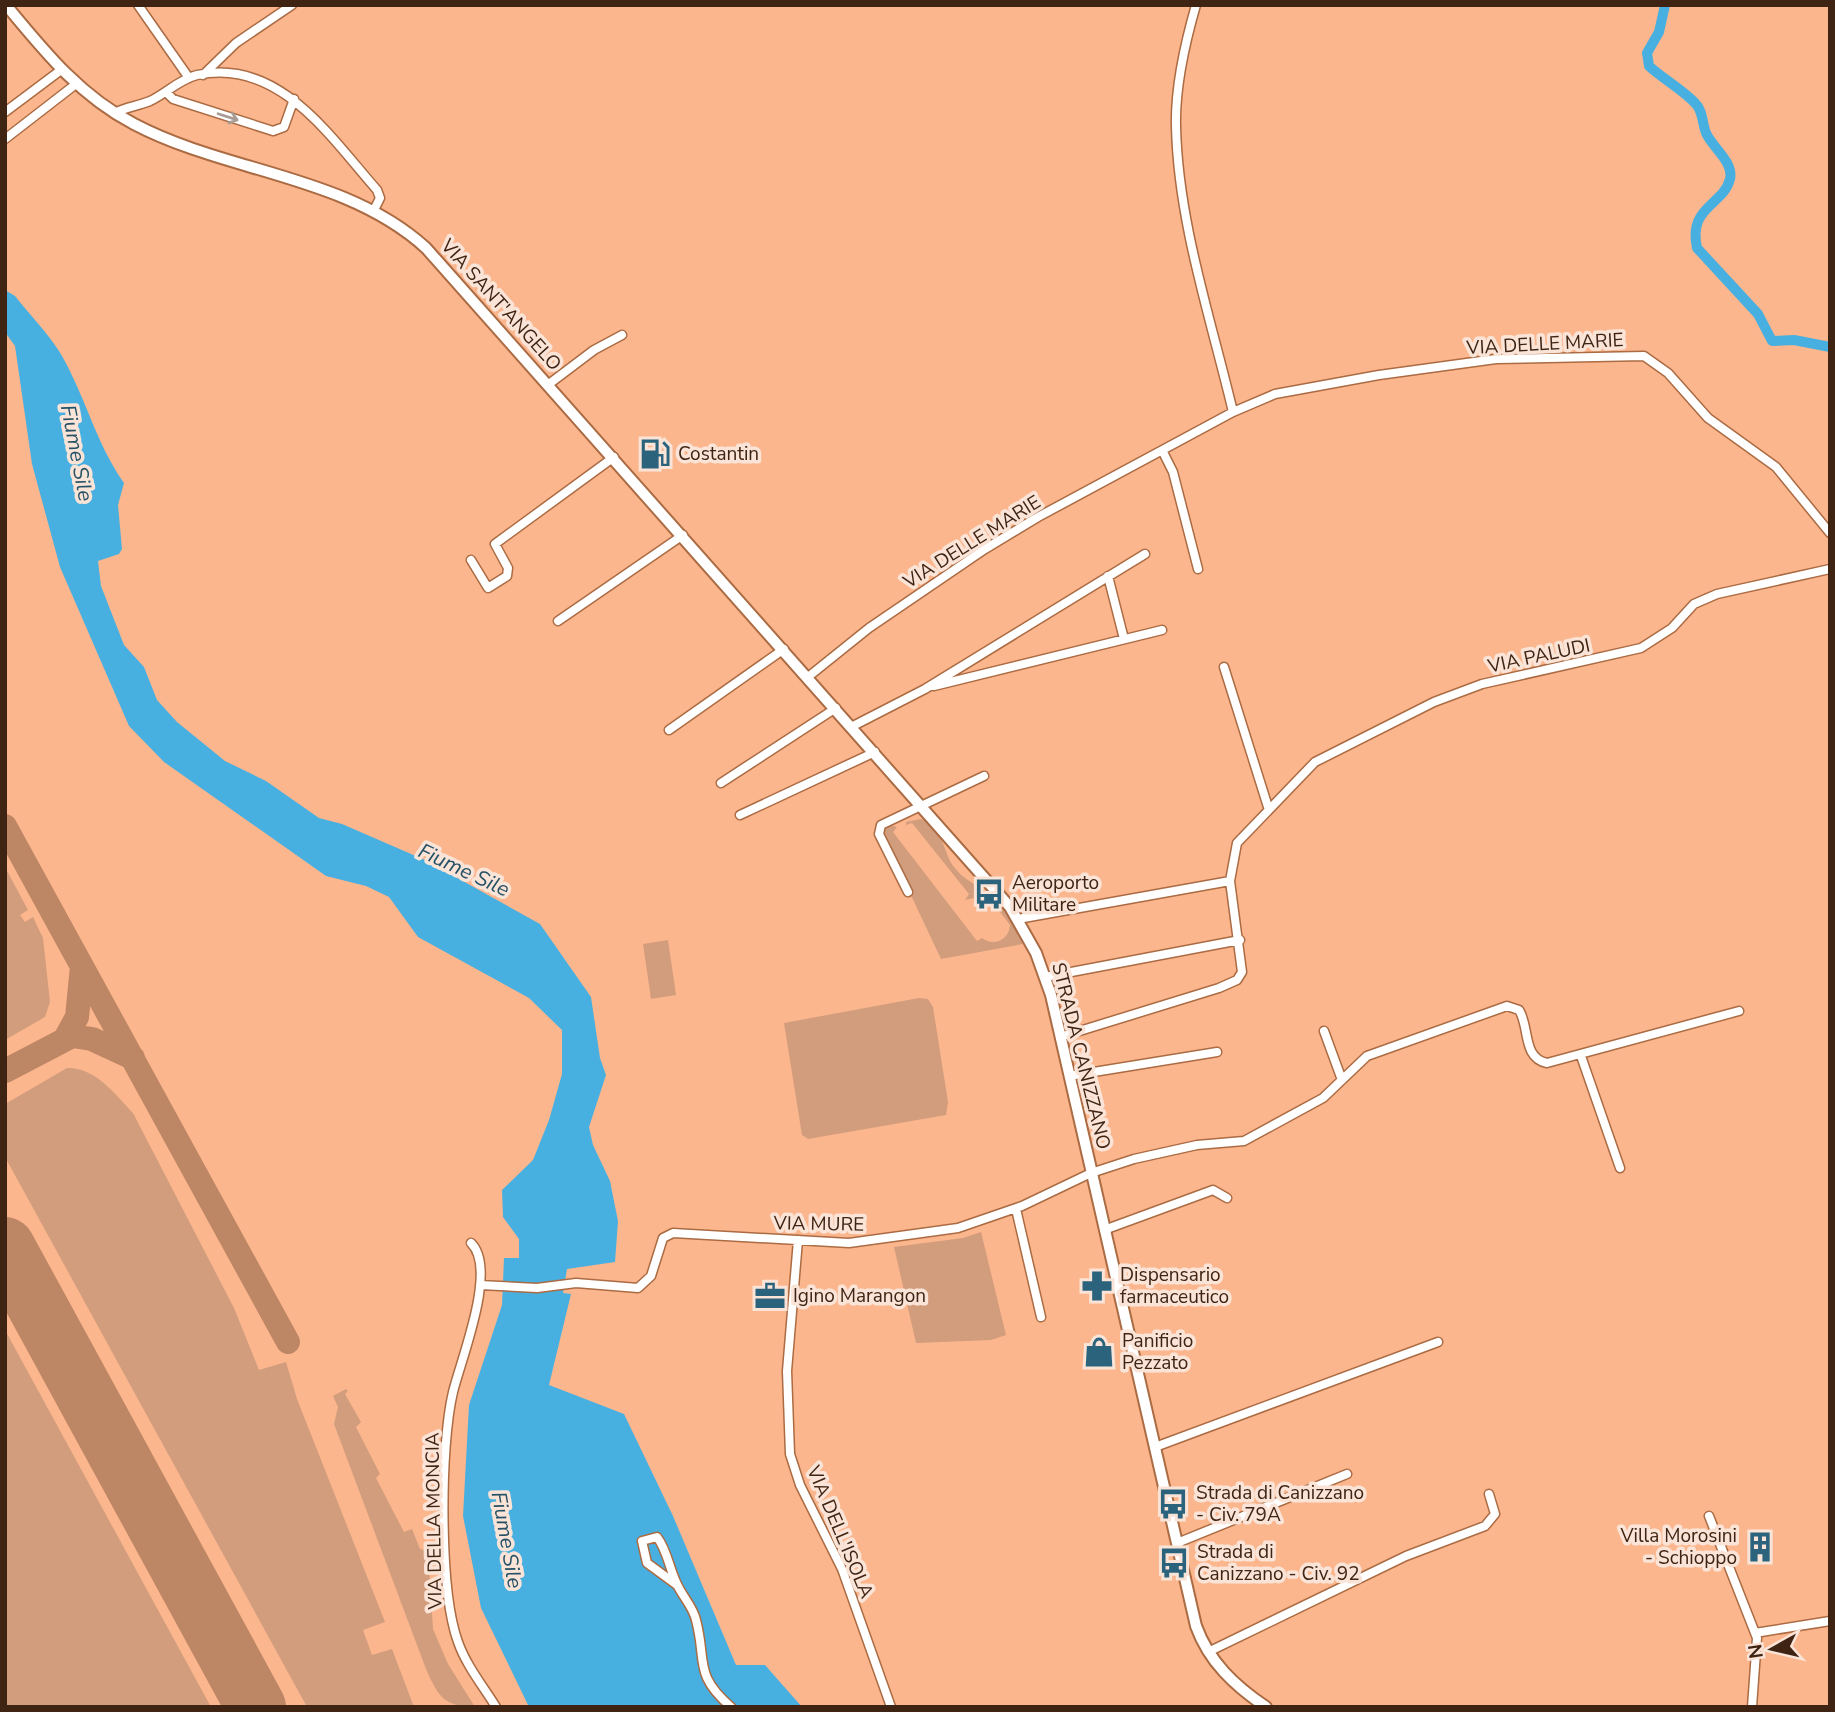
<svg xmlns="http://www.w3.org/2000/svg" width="1835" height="1712" viewBox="0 0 1835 1712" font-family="'Nunito Sans',sans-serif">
<rect width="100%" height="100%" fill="#fcb68d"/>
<!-- green -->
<path fill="#d29d7d" d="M921,819C943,825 943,853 954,867C966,883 984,887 997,901C1008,913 1017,929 1023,944L941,959L883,836L884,829L890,825L897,827L893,832L977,941L982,938C994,947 1009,940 1010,925L987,895L965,900L969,894L912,823L906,825V822Z
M5,867L28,910L20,915L25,922L33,917L43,938L50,1002L45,1017L5,1040Z
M668,940L676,995L651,999L643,944Z
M919,998L928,999L933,1007L948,1102L946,1115L808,1139L802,1135L784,1023Z
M67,1068C95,1067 115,1094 133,1113L234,1308L259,1370L286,1362L297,1399L385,1622L363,1630L372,1655L392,1649L414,1707H307L5,1157V1104Z
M981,1232L1006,1335L991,1340L916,1343L894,1247L963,1238Z
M5,1330L211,1707H5Z
M346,1389L348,1391L345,1394L361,1422L356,1427L380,1474L376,1478L404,1532L412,1529L420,1549L428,1551L433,1629L448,1664L475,1707C444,1707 438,1696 426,1669L334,1424L338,1407L333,1396Z"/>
<!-- water -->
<path fill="#48b0e1" d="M5,290L15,296C29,314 47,332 59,351C85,394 95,442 124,483L118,505L122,549L119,554L98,561L101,586L124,645L144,667L157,700L177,722L225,761L266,781L319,818L342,824L425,860L540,924L591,997L600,1058L606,1075L589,1127L593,1145L610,1181L618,1221L615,1262L567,1269L563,1293L571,1294L549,1385L624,1414L673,1516L736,1665H765L802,1707H529L481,1608L463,1516L469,1405L502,1305L504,1258H519V1239L503,1217L502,1190L533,1160L549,1120L562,1074V1030L529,998L418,937L389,897L366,886L326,876L164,762L129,726L60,567L32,464L15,346L5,332Z"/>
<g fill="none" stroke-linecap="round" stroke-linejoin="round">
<!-- canal -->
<path stroke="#48b0e1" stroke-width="10" d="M1665,5L1659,32L1647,53L1649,66C1663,79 1682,89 1695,103C1703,110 1702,123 1706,133C1712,147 1734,162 1730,179C1723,206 1688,206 1697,248L1758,314L1772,341L1794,340L1830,347"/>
<!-- taxiway -->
<path stroke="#bd8664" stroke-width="24" d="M5,826L288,1342
M66,1037L77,1017L82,967
M5,1071L72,1036L92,1039L133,1058"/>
<!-- runway -->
<path stroke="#bd8664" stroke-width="60" d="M5,1247L256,1707"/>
<!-- street casing -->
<g stroke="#ab6b43" stroke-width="11">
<path id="street" d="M138,5L189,78
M1196,5C1185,43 1175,86 1176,126C1178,222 1211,319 1233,412
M203,75L236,43L292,5
M166,92L173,99L273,131L284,127L294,99
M5,112L61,70
M114,113C126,107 138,106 150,101C165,94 180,79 197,75C279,57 331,138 377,190L380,198L374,210
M5,139L76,84
M549,384L594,350L622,335
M1163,452L1173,472L1198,569
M471,560L488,588L507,576L508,568L495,544L614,457
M1108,576L1124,639
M558,621L683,535
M1224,667L1268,807
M808,677L869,628L985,549L1038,517L1233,412L1275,394L1379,375L1496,359L1644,356L1668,373L1708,418L1776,467L1830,533
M934,686L1162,630
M853,726L925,689L1145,554
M669,730L784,649
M721,783L836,708
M740,815L875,752
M908,892L879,834L881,825L984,776
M1018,919L1230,881
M1045,977L1240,940
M1324,1031L1342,1080
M1060,1037L1219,988L1237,980L1242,972L1230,881L1237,843L1315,762L1434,702L1482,684L1641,648L1672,628L1694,604L1717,594L1830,569
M1581,1056L1620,1168
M1069,1076L1217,1052
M1016,1209L1041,1317
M1104,1230L1213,1190L1227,1198
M798,1240L787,1371L790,1454L800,1485L842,1569L891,1707
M471,1243C498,1269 461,1359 453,1392C440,1446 439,1590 458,1642C466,1665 483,1686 496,1707
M480,1285L537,1288L576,1283L638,1288L651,1276L663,1238L673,1233L849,1243L958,1228L1022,1206L1091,1173L1134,1159L1197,1145L1244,1141L1323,1098L1367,1056L1507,1006L1519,1010C1530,1027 1522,1058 1547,1063L1739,1011
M1155,1447L1438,1342
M1709,1516L1757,1638L1752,1707
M1177,1543L1347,1474
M677,1585L647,1563L642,1541L657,1537C667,1550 669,1567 676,1582C681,1595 693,1606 696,1620C707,1661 693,1674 731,1707
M1755,1633L1830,1621
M1208,1652L1406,1556L1485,1526L1495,1514L1489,1494"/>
</g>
<!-- secondary casing -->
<g stroke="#ab6b43" stroke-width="14">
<path id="secondary" d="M6,5C44,51 80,96 134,124C227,173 346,175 426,248L1010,907L1036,953L1051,995L1196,1626C1209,1662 1235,1686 1266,1707"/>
</g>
<!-- street -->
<use href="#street" stroke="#fff" stroke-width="8"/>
<!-- secondary -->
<use href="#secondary" stroke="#fff" stroke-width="10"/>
</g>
<!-- one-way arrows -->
<defs><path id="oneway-shaft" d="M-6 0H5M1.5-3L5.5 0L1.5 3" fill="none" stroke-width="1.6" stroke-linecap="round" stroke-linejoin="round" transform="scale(1.75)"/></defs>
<use stroke="#a99c95" href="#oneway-shaft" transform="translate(228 117) rotate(18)"/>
<!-- icons -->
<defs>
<g id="fuel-bare" transform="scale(2.415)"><path d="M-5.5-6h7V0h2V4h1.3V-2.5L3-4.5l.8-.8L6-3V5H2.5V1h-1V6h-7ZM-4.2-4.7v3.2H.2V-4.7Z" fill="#2b637d" stroke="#fae4d7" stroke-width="2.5" paint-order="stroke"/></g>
<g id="bus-bare" transform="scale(2.415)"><path d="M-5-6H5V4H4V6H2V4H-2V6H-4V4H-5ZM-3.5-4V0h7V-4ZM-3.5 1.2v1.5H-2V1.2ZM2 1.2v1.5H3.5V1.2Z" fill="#2b637d" stroke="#fae4d7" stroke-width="2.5" paint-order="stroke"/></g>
<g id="pharmacy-bare" transform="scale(2.415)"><path d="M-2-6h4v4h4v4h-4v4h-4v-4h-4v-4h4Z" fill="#2b637d" stroke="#fae4d7" stroke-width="2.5" paint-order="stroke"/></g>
<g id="office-bare" transform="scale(2.415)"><path d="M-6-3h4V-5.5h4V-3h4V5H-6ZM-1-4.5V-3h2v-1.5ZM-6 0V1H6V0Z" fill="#2b637d" stroke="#fae4d7" stroke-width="2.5" paint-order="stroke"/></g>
<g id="shop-bare" transform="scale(2.415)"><path d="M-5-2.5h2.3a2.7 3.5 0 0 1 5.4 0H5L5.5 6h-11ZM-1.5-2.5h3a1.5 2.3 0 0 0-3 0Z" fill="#2b637d" stroke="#fae4d7" stroke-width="2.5" paint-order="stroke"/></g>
<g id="building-bare" transform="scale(2.415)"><path d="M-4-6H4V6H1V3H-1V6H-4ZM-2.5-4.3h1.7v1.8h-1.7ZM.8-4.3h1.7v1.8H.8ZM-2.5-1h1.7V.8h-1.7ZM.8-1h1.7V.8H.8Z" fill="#2b637d" stroke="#fae4d7" stroke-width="2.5" paint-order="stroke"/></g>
</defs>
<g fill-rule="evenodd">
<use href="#fuel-bare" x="655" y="454"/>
<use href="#bus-bare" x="989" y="894"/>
<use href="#pharmacy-bare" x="1097" y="1286"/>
<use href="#office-bare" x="770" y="1296"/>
<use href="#shop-bare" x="1099" y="1352"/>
<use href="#bus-bare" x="1173" y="1504"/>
<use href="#building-bare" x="1760" y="1547"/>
<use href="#bus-bare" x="1174" y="1563"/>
</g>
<g text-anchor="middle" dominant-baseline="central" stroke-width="7" stroke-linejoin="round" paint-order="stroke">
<!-- street labels -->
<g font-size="19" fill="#3f2413" stroke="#fae4d7">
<text transform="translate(501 305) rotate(48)">VIA SANT'ANGELO</text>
<text transform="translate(1545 344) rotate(-3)">VIA DELLE MARIE</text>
<text transform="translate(972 542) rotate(-32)">VIA DELLE MARIE</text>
<text transform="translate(1539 656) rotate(-12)">VIA PALUDI</text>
<text transform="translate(1081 1056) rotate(76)">STRADA CANIZZANO</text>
<text transform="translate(819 1224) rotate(1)">VIA MURE</text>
<text transform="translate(434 1521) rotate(-91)">VIA DELLA MONCIA</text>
<text transform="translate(840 1532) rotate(67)">VIA DELL'ISOLA</text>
</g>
<!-- poi labels -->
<g font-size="19" fill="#3f2413" stroke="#fae4d7" text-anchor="start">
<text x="678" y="454">Costantin</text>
<text x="1012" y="883">Aeroporto<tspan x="1012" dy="22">Militare</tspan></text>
<text x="1120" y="1275">Dispensario<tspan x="1120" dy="22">farmaceutico</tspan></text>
<text x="793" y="1296">Igino Marangon</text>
<text x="1122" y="1341">Panificio<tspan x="1122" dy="22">Pezzato</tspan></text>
<text x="1196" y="1493">Strada di Canizzano<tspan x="1196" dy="22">- Civ. 79A</tspan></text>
<text x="1737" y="1536" text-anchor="end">Villa Morosini<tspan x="1737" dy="22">- Schioppo</tspan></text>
<text x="1197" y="1552">Strada di<tspan x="1197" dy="22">Canizzano - Civ. 92</tspan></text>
</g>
<!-- water labels -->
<g font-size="21" font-style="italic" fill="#265166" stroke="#fae4d7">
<text transform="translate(77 453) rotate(79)">Fiume Sile</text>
<text transform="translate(464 870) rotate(25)">Fiume Sile</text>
<text transform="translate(507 1540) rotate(80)">Fiume Sile</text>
</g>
</g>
<!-- border -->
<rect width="1835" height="1712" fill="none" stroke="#3f2413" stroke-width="14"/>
<!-- north arrow -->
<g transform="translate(1772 1649) rotate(262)" stroke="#fae4d7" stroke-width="5" paint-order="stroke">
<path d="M0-5L12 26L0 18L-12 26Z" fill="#3f2413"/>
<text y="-10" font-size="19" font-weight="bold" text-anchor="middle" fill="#3f2413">N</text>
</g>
</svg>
